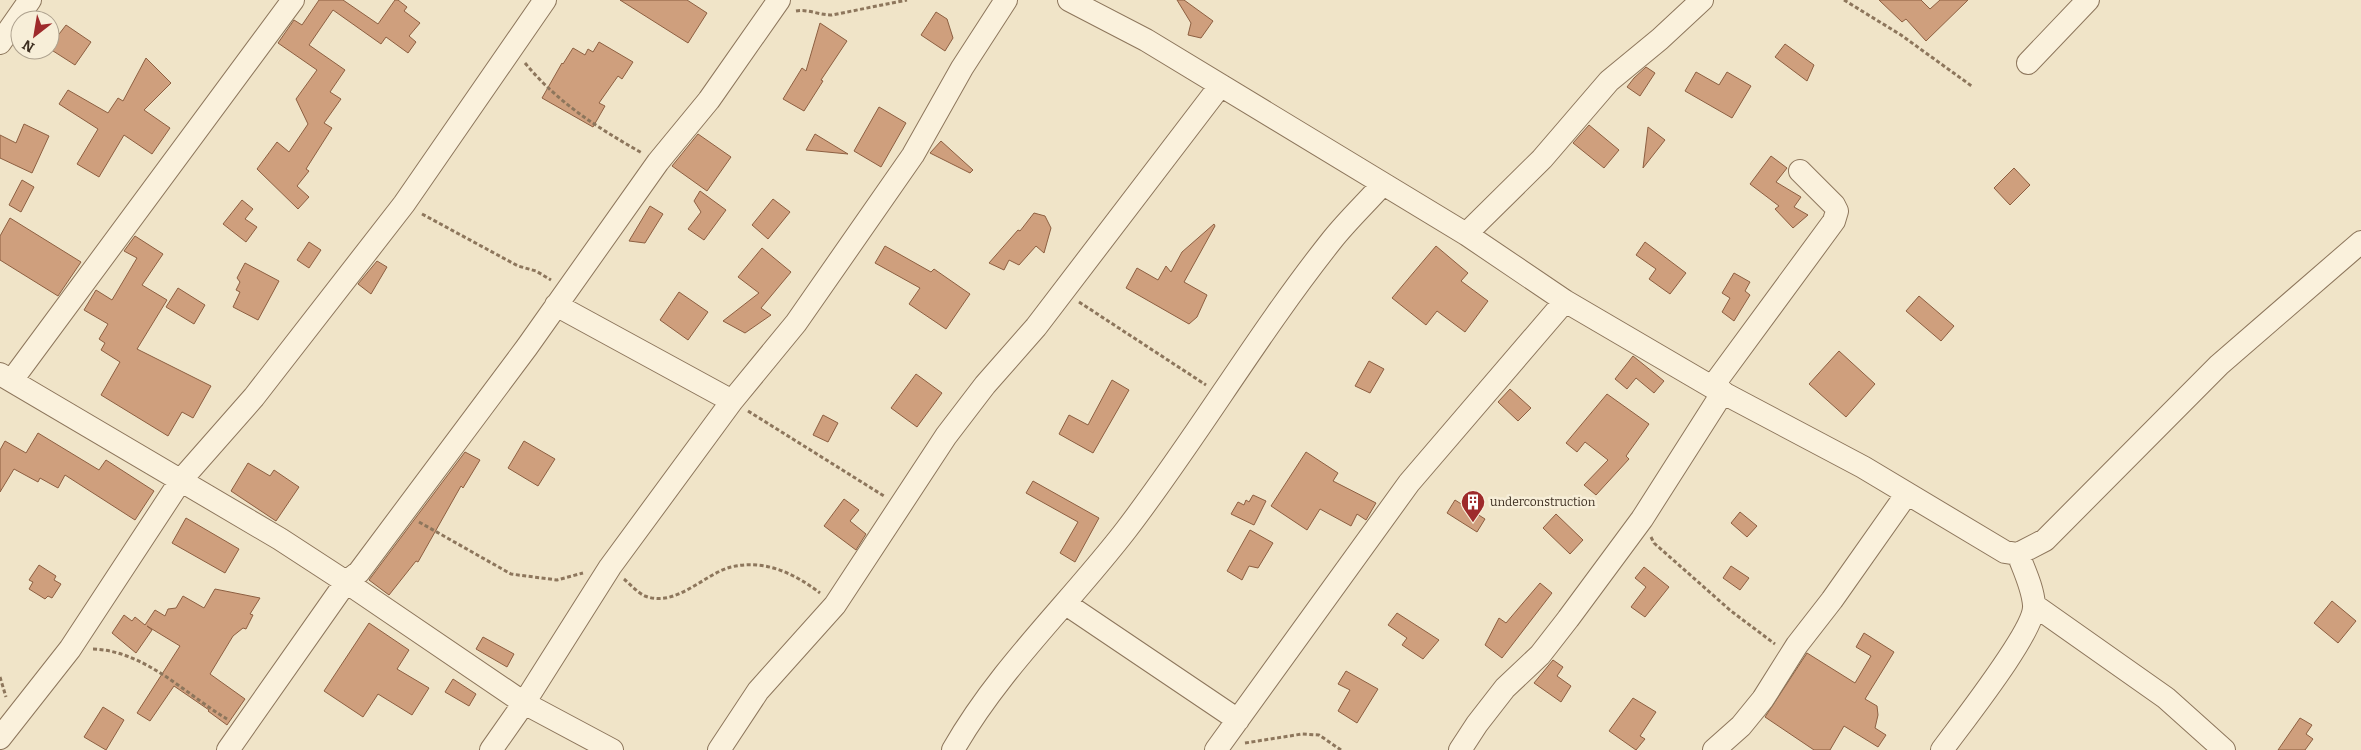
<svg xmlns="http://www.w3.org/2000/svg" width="2361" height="750" viewBox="0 0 2361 750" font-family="Bitter,serif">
<rect width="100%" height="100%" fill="#f0e4c8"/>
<!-- building -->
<path fill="#cf9f7d" stroke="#8d5f41" d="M319,0H343L378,24L395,0H398L407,7L404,11L420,23L409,36L416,42L408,53L386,37L381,44L333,10L309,45L345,70L330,92L341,99L324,123L332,128L306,169L309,171L297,186L309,197L298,209L257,169L277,142L289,152L308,124L296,99L317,70L278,43L294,20L302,25Z
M620,0H687L707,13L688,43Z
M1177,0H1184L1213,21L1201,38L1188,35L1191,23Z
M1879,0H1921L1930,9L1940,0H1968L1926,41L1906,19L1902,22Z
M936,12L947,19L953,38L945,51L921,35Z
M820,23L847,41L821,80L823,81L804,111L783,99L802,68L806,71Z
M66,25L91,42L75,65L50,49V46Z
M599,42L633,62L622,79L618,76L599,103L605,106L593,127L542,98L562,63L563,64L573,48L585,55L588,49L593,52Z
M1785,44L1814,65L1807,81L1775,57Z
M146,58L171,83L144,110L170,128L152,154L124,135L99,177L77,164L98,129L59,104L68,90L108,113L118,98L123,101Z
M1646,67L1655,73L1640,96L1627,87L1634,78Z
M1696,72L1719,85L1727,72L1751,86L1732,118L1685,91Z
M879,107L906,123L881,167L854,151Z
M24,124L49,136L32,173L0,158V135L16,143Z
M1589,125L1619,150L1604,168L1573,143Z
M1648,127L1665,140L1643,168Z
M698,134L731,157L707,191L672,166Z
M815,134L848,154L806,150Z
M941,141L973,170L970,173L930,153Z
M1771,156L1787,168L1776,182L1801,197L1794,207L1808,215L1793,228L1775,209L1779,206L1750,184Z
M2014,168L2030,185L2010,205L1994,188Z
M22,180L34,187L21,212L9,205Z
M700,191L726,210L704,240L688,229L701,212L694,201Z
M773,199L790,212L768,239L752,225Z
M242,200L253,209L245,219L257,227L246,242L223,224Z
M650,206L663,214L645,243L629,241Z
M1034,213L1045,216L1051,228L1044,253L1036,246L1019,265L1009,260L1004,270L989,263L1018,230L1020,231Z
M10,218L81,262L58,296L0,260V236Z
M1214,224L1215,226L1184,282L1207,295L1197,317L1189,324L1126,288L1137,268L1158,280L1166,266L1171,272L1182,252Z
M135,236L163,254L142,285L167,300L137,349L211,386L193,418L182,412L168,436L101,395L120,362L101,350L105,343L99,339L108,324L84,310L96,290L112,300L137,258L124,251Z
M309,242L321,250L309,268L297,260Z
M1645,242L1686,273L1670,294L1649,279L1656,269L1636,255Z
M885,246L931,272L934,269L970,294L946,329L909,304L920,288L875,263Z
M1436,246L1468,273L1461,281L1488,301L1465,332L1437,311L1426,325L1392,298Z
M762,248L791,272L761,308L771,315L745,333L723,321L759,293L738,277Z
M377,261L387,267L371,294L358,284Z
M245,263L279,281L258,320L233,307L240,292L236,290L240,282L237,278Z
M1734,273L1750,282L1745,291L1750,295L1734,321L1722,312L1730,298L1722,293Z
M178,288L205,305L194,324L166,307Z
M679,292L708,312L688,340L660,320Z
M1919,296L1954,326L1941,341L1906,311Z
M1839,351L1875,384L1846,417L1809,384Z
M1633,356L1664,381L1654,393L1636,378L1627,389L1615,379Z
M1369,361L1384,369L1370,393L1355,386Z
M916,374L942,393L917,427L891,408Z
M1112,380L1129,390L1093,453L1059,434L1069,415L1088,425Z
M1510,389L1531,408L1518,421L1498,402Z
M1607,394L1649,424L1626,456L1629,459L1596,495L1584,485L1608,460L1585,442L1577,452L1566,443Z
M823,415L838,423L828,442L813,435Z
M38,433L99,470L106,460L154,491L135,520L65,475L58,488L40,478L38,482L14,469L0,492V450L5,441L26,453Z
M524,441L555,459L538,486L508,468Z
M465,452L480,460L463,488L461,486L418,562L416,561L389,595L369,580Z
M1306,452L1338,473L1333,481L1376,503L1366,520L1357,514L1351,526L1320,509L1307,530L1271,506Z
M248,463L270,476L274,470L299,487L276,521L231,491Z
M1033,481L1099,518L1075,562L1060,553L1078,522L1026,493Z
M1253,495L1266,501L1254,525L1231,514L1238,502L1244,505L1246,500L1249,502Z
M844,499L859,510L850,521L866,534L856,550L824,526Z
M1455,500L1485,519L1477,532L1447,513Z
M1740,512L1757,526L1747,537L1731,523Z
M1556,514L1583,540L1570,554L1543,528Z
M186,518L239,549L225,573L172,543Z
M1250,530L1273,543L1258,568L1249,566L1242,580L1227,571Z
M39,565L56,576L54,580L61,584L52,598L48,596L45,599L29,589L33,582L29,580Z
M1731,566L1749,578L1740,590L1723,578Z
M1644,567L1669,587L1645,617L1631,607L1646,587L1635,578Z
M1540,583L1552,593L1502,658L1485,645L1499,618L1506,623Z
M215,589L260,598L250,614L253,615L246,629L243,628L233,636L210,674L245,699L227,725L208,711L209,710L174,686L150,721L137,713L180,646L147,626L152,630L136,653L112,633L124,615L132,621L135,617L145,625L155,610L165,616L168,609L176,608L183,596L204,608Z
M2332,601L2356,621L2338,643L2314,623Z
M1397,613L1439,640L1423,659L1402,645L1407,638L1388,625Z
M369,623L409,650L397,669L429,688L412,715L378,694L363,717L324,691Z
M1864,633L1894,652L1865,699L1877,706L1878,715L1875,728L1886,735L1878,747L1844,726L1830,750H1814L1765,717L1807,653L1855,683L1871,656L1856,647Z
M483,637L514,654L507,667L476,649Z
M1553,660L1563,667L1557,676L1571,686L1561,702L1534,683Z
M1346,671L1378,689L1357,723L1338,711L1350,690L1338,684Z
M453,679L476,694L469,706L445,692Z
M1633,698L1656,712L1640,736L1645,739L1636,750L1609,731Z
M103,707L124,720L106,750L84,737Z
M2300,718L2312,725L2306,734L2313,739L2305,750H2278Z"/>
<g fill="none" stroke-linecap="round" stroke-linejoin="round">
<!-- minor casing -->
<g stroke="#8d765c" stroke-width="24">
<path id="minor" d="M1069,0L1146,40L1466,234L1565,301L1712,387L1863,467L2005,552L2018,554L2045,540L2219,365L2361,242
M0,43L30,0
M2028,63L2088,0
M1466,234L1542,159L1609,81L1660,39L1702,0
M556,305L732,401
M0,374L280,539L346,582L524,703L612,750
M12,380L293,0
M1712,387L1834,221L1837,211L1834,205L1800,171
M1066,604L1238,720
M2034,605L2166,698L2224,750
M0,738L70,649L181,480L254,397L404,204L545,0
M228,750L346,582L359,572L527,347L658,162L709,100L779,0
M491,750L524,703L610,567L732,401L796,323L913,155L962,68L1006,0
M719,750L758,691L835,605L946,436L985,385L1036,327L1220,86
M953,750C999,669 1069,604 1126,530C1198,436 1258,333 1332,240C1347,221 1366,203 1383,184
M1216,750L1409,483L1565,301
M1460,750L1477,724L1505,688L1540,655L1568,619L1642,519L1723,392
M1714,750L1741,726L1763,699L1797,645L1832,600L1906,495
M1942,750C1960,725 2036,630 2034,605C2033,588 2024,570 2018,554"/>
</g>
<!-- path -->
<path stroke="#8d765c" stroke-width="3" stroke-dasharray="4 2.5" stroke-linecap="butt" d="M1844,0L1901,35L1973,87
M796,11C808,9 819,15 832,15L907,0
M525,63C558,103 598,128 642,153
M422,214L518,266L536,271L551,280
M1079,302L1206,385
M748,411L884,496
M419,522L511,574L557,580L583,573
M1651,537L1654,543L1731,611L1775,644
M624,579C630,584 638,593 645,596C676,608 704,574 731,567C764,559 794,573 820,593
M93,649C145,651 184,693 227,719
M0,677L6,697
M1245,743L1302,734L1319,735L1341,750"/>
<!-- minor -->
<use href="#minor" stroke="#faf1dc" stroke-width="22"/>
</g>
<!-- icons -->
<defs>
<g id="building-pin" transform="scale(1.25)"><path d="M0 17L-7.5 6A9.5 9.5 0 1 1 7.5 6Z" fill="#9e2a2b" stroke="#f7eed8"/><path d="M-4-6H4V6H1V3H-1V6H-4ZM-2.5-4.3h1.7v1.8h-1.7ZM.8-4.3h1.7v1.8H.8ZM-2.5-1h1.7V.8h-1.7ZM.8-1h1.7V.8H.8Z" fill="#fff"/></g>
</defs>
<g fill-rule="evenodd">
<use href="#building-pin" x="1473" y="502"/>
</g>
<g text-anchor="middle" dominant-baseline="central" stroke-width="5" stroke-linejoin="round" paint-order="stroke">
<!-- poi labels -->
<g font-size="12" fill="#3d2e20" stroke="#f7eed8" text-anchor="start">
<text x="1490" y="502">underconstruction</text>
</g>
</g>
<!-- north arrow -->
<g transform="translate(35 35) rotate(211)"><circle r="24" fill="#f7eed8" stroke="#ada18e"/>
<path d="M0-4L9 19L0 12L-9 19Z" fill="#9e2a2b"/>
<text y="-8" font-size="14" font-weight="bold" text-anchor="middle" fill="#3d2e20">N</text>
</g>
</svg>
